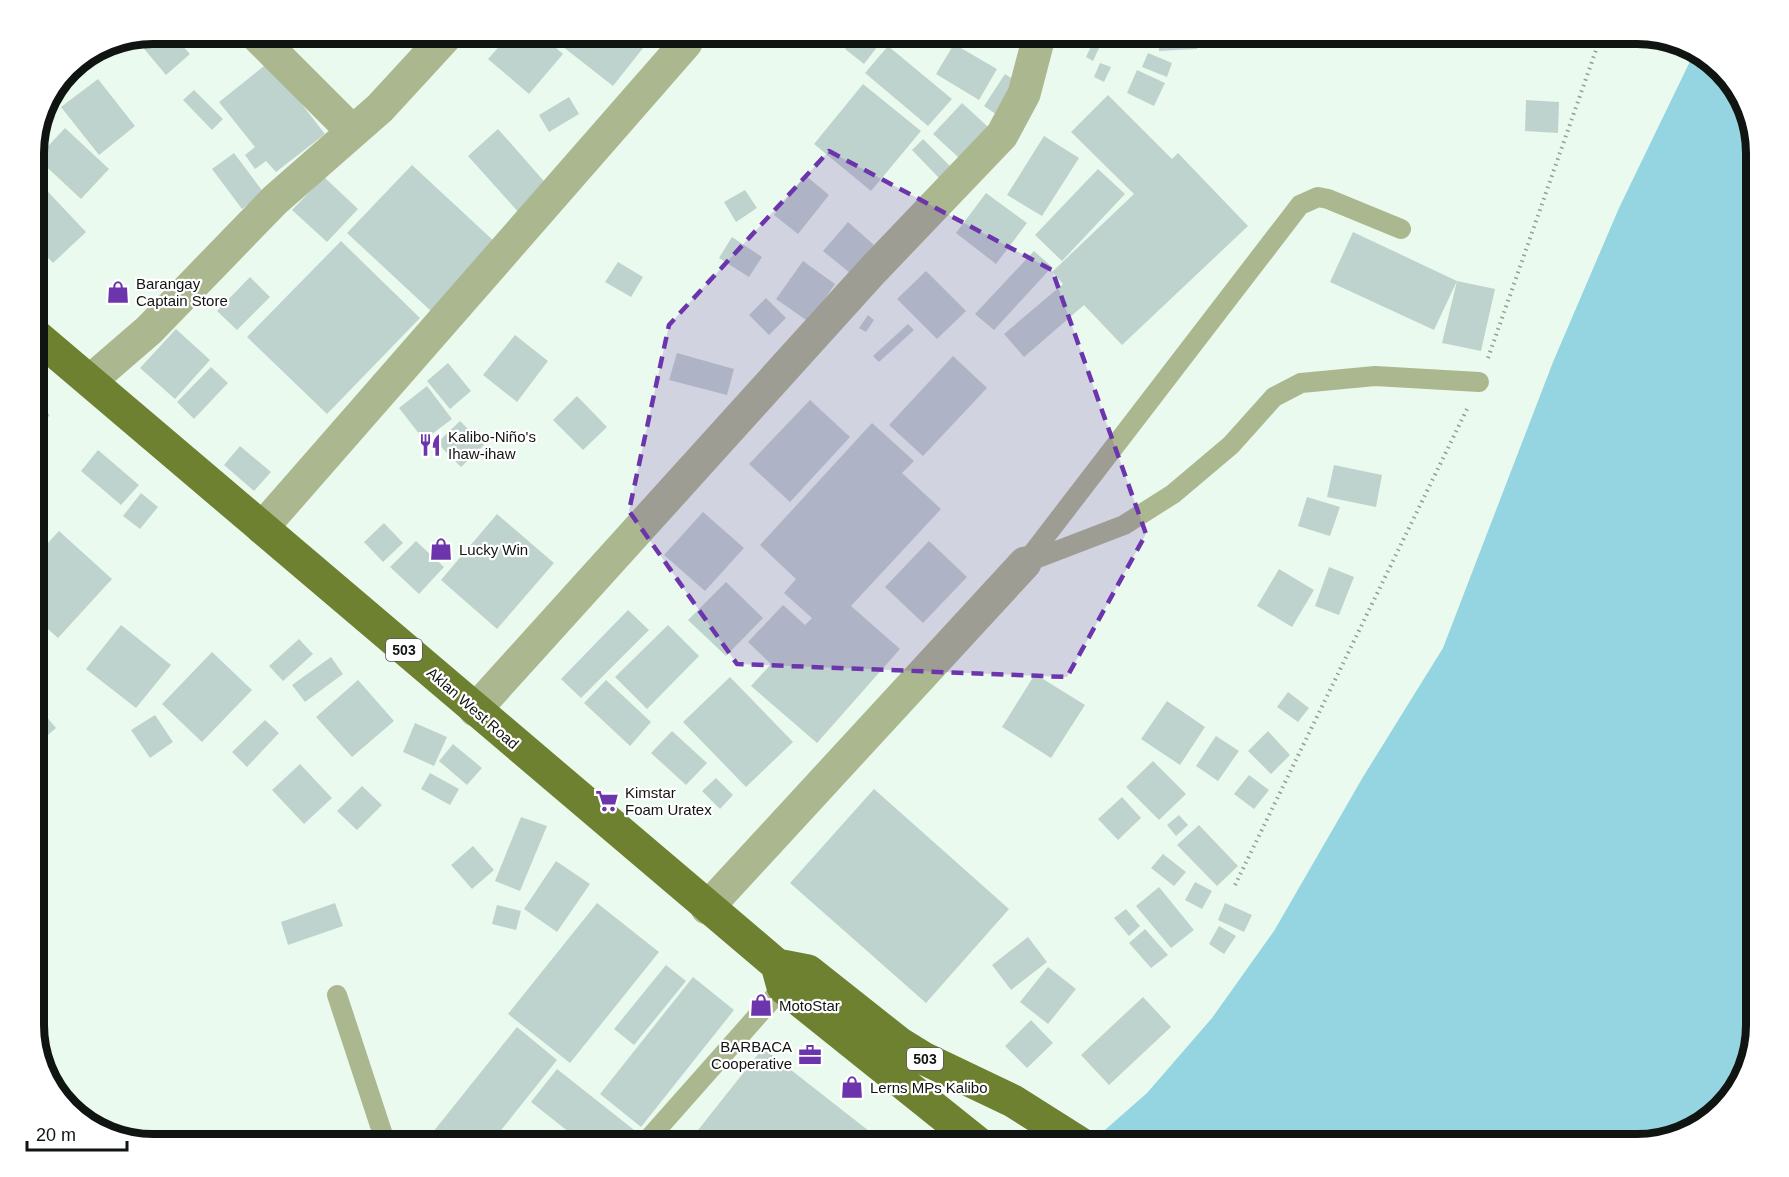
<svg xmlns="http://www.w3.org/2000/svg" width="1789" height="1177" viewBox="0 0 1789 1177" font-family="Arial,sans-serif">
<rect width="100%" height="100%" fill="#ebfaee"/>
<!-- water -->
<path fill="#94d5e1" d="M1695,51L1703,53L1740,93L1756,152V1025L1736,1091L1696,1128L1637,1144H1089L1147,1093L1212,1018L1274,931L1363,777L1443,648L1553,362L1619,208Z"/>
<!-- building -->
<path fill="#bfd3ce" d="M153,33H171L190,54L166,75L140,44Z
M382,33H406L393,45Z
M511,33H539L563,54L529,94L488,59Z
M572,33H634L647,43L613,86L562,46Z
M858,33H870L881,42L864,64L845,49Z
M1101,33H1121V38L1100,37Z
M1130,33H1150V48H1130Z
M1159,33H1197V49L1159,51Z
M1093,42L1100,46L1093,61L1086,57Z
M954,44L997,69L979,100L936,74Z
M888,46L952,99L928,126L865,73Z
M1148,53L1172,63L1167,77L1142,67Z
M269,62L325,134L276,172L266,161L255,169L245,155L255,147L219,102Z
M1100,63L1111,67L1104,82L1094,77Z
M1137,70L1165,83L1154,106L1127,93Z
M1005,74L1024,86L1003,119L984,106Z
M98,79L135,126L99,155L61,107Z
M863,84L921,131L871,191L814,144Z
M194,90L223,119L212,130L183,100Z
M1108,95L1172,159L1178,153L1248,226L1122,345L1084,305L1024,357L1004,334L1063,284L1052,272L1134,194L1071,132Z
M569,97L579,114L549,132L539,115Z
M1526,100L1559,102L1558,133L1525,131Z
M962,103L998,136L969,167L933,134Z
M65,128L109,169L81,199L37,158Z
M498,129L550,188L520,214L468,156Z
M1044,136L1079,158L1042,216L1007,195Z
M923,139L951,167L940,179L912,150Z
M234,153L264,193L242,209L212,169Z
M412,165L496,243L432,312L347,233Z
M1098,169L1125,194L1062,261L1035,235Z
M805,175L829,195L798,234L774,215Z
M33,176L86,232L53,263L33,242Z
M324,177L358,209L327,242L292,210Z
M745,190L757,208L736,222L724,202Z
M986,193L1027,223L996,264L956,233Z
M848,222L874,245L850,273L823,251Z
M1353,232L1457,281L1495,289L1481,351L1442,343L1457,281L1434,330L1330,282Z
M732,237L762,257L749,277L719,258Z
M341,241L420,318L327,414L247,337Z
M1034,251L1052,267L994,330L975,314Z
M803,261L835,284L809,322L776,299Z
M618,262L643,277L631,297L605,282Z
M926,271L966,311L937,339L897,299Z
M250,277L270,297L237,330L217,311Z
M766,298L786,318L769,335L749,315Z
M868,315L874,320L866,332L859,328Z
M908,324L914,330L879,362L873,356Z
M176,329L210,360L175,399L140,368Z
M515,335L548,361L517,402L483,375Z
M677,353L734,369L727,395L669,380Z
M953,356L987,388L923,456L889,425Z
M448,363L471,391L450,409L427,381Z
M211,367L228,383L194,419L177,402Z
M427,386L452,419L424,440L399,408Z
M577,396L607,427L583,450L553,420Z
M810,400L850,437L790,502L749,464Z
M33,401L50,415L36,431L33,428Z
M460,421L484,445L461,467L437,443Z
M872,423L914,461L902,473L941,509L851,606L900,649L817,743L751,686L771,664L748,642L783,605L805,625L812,618L784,593L796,579L760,545Z
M240,446L271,472L254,491L224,465Z
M98,450L139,485L121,505L81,471Z
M1334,465L1382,475L1376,507L1327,497Z
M141,493L158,507L140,529L123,516Z
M1307,497L1340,507L1330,536L1298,526Z
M703,512L744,548L705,591L664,555Z
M497,514L554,563L497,629L441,580Z
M384,523L403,543L383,562L364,542Z
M59,531L112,579L58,638L33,616V559Z
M416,541L444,567L419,594L390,567Z
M929,541L967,577L923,623L885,587Z
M1329,567L1354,577L1339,615L1315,606Z
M1279,569L1314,590L1292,627L1257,606Z
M726,582L763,618L726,656L688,620Z
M628,610L649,630L581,698L561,679Z
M121,625L171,665L136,708L86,669Z
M668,625L699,656L647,709L615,677Z
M299,639L313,654L283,681L269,666Z
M212,652L252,690L202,742L162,704Z
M331,657L343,674L305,702L292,685Z
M1035,674L1085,705L1051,758L1002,727Z
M730,677L793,742L746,787L683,722Z
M358,680L394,721L352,757L316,717Z
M606,680L651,722L630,746L584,703Z
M1288,692L1309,708L1298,722L1277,707Z
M1167,701L1205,727L1180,765L1141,739Z
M39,708L56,728L33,748V712Z
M155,715L173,742L150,758L131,730Z
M265,720L279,733L247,767L232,752Z
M415,723L447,737L434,766L403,752Z
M672,731L707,763L686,785L651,753Z
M1268,731L1290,755L1271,774L1248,751Z
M1216,736L1239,751L1218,781L1196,766Z
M453,744L482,768L467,785L439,761Z
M1153,761L1186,794L1159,820L1126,787Z
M300,764L332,798L304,824L272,790Z
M430,773L459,789L450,805L421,789Z
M1249,775L1269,790L1254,809L1234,794Z
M716,778L733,795L720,809L702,791Z
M362,786L382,805L357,830L337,811Z
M874,789L1009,909L926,1003L790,883Z
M1122,797L1141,818L1118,840L1098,819Z
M1179,815L1188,825L1176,836L1167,825Z
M521,817L547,826L520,891L495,881Z
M1199,825L1238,866L1217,886L1177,845Z
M473,846L494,870L472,889L451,865Z
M1163,854L1186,872L1174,886L1151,868Z
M556,861L590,884L557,932L524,909Z
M1195,882L1212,891L1202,909L1185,900Z
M1159,887L1194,930L1171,948L1136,906Z
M335,903L343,926L288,945L281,922Z
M597,903L659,952L570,1063L508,1014Z
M1225,903L1252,915L1244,932L1218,920Z
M497,905L521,911L516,930L492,924Z
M1126,909L1140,926L1129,936L1114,918Z
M1219,926L1236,936L1224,954L1209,944Z
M1145,929L1168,955L1151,968L1129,943Z
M1028,937L1047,962L1011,990L992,965Z
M666,965L686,981L634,1045L614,1029Z
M1048,967L1076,989L1048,1024L1020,1002Z
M693,977L734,1010L641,1127L600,1094Z
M1143,997L1171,1027L1109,1085L1081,1055Z
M1031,1020L1053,1043L1027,1068L1005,1046Z
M517,1027L557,1060L490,1144H438L429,1137Z
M763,1048L883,1142L687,1144Z
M557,1069L643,1137L637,1144H584L531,1102Z"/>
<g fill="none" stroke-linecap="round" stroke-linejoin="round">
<!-- path -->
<path stroke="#939e95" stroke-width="4" stroke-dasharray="1.5 4.5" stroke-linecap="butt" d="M1488,358L1602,33
M1235,885L1467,409"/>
<!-- lane -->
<path stroke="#abb78f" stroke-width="20" d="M1025,563L1300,205L1318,197L1328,199L1401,229
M1025,563L1124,525L1173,494L1231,445L1274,397L1301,383L1375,376L1479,382
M337,995L386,1144
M644,1144L783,987"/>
<!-- street -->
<path stroke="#abb78f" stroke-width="33" d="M254,33L352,131
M90,381L149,330L275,200L380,108L449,33
M262,528L686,43
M475,710L873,270L1002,135L1024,94L1040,33
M707,908L1025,563"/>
<!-- primary -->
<path stroke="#6d8131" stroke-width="33" d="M33,333L777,965L808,971L899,1043L925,1059L1013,1101L1081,1144
M777,965L783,987L979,1144"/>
</g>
<!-- marked area -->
<path fill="#6c35ac" fill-opacity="0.2" stroke="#6c35ac" stroke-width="4.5" stroke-dasharray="12 8" stroke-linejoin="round" d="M829,151L1052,270L1146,534L1067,677L737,664L629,511L669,325Z"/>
<!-- icons -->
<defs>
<g id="shop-bare" transform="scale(1.8)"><path d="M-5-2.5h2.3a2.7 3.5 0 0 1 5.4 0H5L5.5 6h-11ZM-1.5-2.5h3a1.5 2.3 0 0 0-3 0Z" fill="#6c35ac" stroke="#fff" stroke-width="2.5" paint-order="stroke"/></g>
<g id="restaurant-bare" transform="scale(1.8)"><path d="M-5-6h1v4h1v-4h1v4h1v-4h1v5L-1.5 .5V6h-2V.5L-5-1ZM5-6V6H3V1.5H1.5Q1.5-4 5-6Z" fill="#6c35ac" stroke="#fff" stroke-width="2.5" paint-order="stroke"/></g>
<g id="supermarket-bare" transform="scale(1.8)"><path d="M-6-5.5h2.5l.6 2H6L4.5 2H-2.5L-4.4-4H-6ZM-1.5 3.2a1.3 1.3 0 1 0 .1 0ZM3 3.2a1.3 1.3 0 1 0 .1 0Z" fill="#6c35ac" stroke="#fff" stroke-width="2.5" paint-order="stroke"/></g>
<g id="office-bare" transform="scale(1.8)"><path d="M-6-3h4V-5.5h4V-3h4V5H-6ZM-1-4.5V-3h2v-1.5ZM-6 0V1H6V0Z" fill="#6c35ac" stroke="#fff" stroke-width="2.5" paint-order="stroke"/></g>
</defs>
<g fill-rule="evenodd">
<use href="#shop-bare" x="118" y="292"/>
<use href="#restaurant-bare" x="430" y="445"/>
<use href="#shop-bare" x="441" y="549"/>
<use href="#supermarket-bare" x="607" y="801"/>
<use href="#shop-bare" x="761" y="1005"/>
<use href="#office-bare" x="810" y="1055"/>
<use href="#shop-bare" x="852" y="1087"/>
</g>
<g text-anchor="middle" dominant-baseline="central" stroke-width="4.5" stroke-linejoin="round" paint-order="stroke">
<!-- shield labels -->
<g fill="#fff" stroke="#585b58" stroke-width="1.5">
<rect x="386" y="639" width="36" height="22" rx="4.5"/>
<rect x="907" y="1048" width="36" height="22" rx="4.5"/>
</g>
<g font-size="14" font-weight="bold" fill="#101511">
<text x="404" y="650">503</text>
<text x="925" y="1059">503</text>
</g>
<!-- poi labels -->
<g font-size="15" fill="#101511" stroke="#fff" text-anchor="start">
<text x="136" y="283">Barangay<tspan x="136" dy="17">Captain Store</tspan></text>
<text x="448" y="436">Kalibo-Niño's<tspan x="448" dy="17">Ihaw-ihaw</tspan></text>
<text x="459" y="549">Lucky Win</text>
<text x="625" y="792">Kimstar<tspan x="625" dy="17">Foam Uratex</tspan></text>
<text x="779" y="1005">MotoStar</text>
<text x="792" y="1046" text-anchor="end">BARBACA<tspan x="792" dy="17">Cooperative</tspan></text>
<text x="870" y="1087">Lerns MPs Kalibo</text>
</g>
<!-- street labels -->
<g font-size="15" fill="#101511" stroke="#fff">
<text transform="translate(473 708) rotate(41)">Aklan West Road</text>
</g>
</g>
<!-- crop -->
<path d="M0 0H1789V1177H0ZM153 44H1637A109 109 0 0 1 1746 153V1025A109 109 0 0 1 1637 1134H153A109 109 0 0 1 44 1025V153A109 109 0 0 1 153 44Z" fill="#fff" fill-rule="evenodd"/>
<path fill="none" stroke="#101511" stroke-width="8" d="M153 44H1637A109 109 0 0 1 1746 153V1025A109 109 0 0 1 1637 1134H153A109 109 0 0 1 44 1025V153A109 109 0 0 1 153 44Z"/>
<!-- scale -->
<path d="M27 1141v9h100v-9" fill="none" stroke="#101511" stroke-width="3"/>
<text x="36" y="1141" font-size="18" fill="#101511" stroke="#ffffff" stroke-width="4.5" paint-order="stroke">20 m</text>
</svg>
